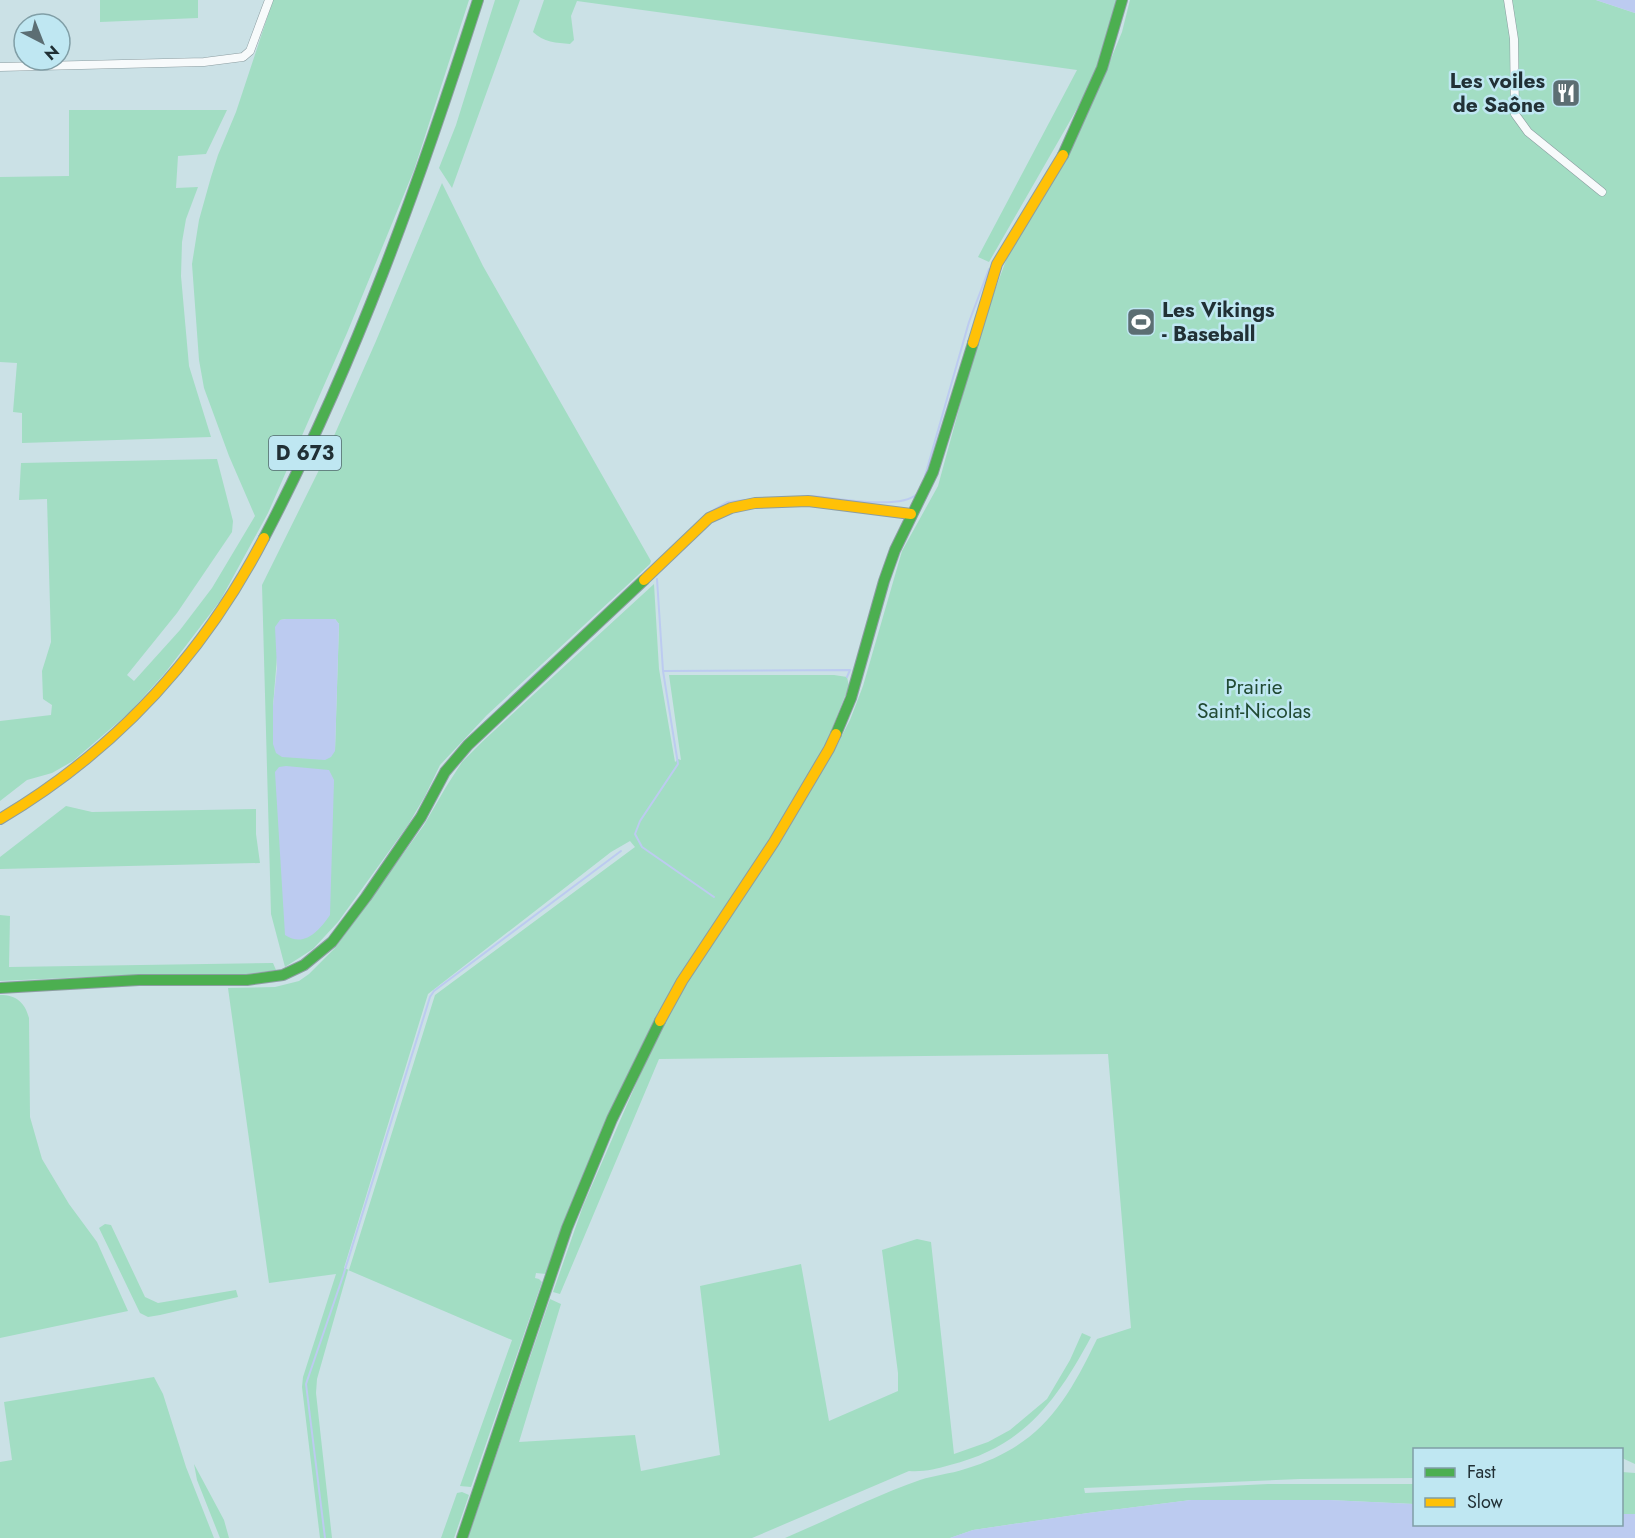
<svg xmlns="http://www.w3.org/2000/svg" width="1635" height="1538" viewBox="0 0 1635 1538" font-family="Jost,sans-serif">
<rect width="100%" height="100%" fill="#cbe1e6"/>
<!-- green -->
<path fill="#a2ddc3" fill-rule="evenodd" d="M100,0H198V18L100,22Z
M273,0H469L414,170L347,333L268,513L220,601L165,673L130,712L73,761L52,773L27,780L0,801V721L51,715L52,705L43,699L42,671L51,642L47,499L19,500L21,463L217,459L233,521L232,532L177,613L127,675L134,681L180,630L212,588L255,516L229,456L204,388L199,360L192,264L199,220L211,177L218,155L236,112Z
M495,0H520L452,188L439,168L456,125Z
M544,0H1118L1100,60L1082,100L989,262L978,257L1077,70L577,1L571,16L574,40L570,44C557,43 543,42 533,32Z
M1130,0H1596L1635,13V1464L1622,1458V1450H1414V1478L1300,1479L1084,1488L1085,1493L1268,1484H1414V1504L1329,1500H1191L1088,1513L973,1530L950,1538H785C830,1519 874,1496 920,1480C935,1475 950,1474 965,1469C1040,1446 1065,1405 1097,1339L1131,1328L1108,1054L659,1059L560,1294L553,1292L583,1206L659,1031L687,983L783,838L833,753L850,720L863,686L902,551L938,486L981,328L1008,255L1067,157L1099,88L1122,32Z
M69,110H227L206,154L178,156L176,188L198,187L186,219L182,242L181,276L189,366L211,437L22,443V413L13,412L17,363L0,362V177L69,176Z
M442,183L483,266L651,561L650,564L487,715L440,765L425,796L408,825L338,922L313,949L285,967L271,914L262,585L318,472L376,341ZM286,619H335L339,624L335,751L273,744V706L280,620Z
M654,584L659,669L675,762L678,759L681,760L669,675H834L847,677L849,686L825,746L776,831L655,1018L609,1113L546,1274L536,1273L535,1278L539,1279L542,1282L471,1487L460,1486L512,1340L348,1270L317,1379L316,1393L332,1538H320L302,1387L303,1377L336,1274L269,1283L228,988L275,987L299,981L309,974L335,948L424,825L446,787L462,762L483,741ZM630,841L635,847L435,995L349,1270L344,1268L428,994L611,852Z
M66,806L92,812L256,809V834L260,863L0,869V857Z
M0,915L10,916L9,967L273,963L276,970L247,974L108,976L0,981Z
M0,995C17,995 25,1003 29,1018L30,1117L42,1159L69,1204L97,1242L128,1311L0,1338Z
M105,1224L111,1225L145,1297L158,1303L236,1290L238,1297L160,1315L148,1317L140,1313L99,1228Z
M917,1239L931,1242L954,1454L988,1442L1010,1430L1047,1399L1070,1360L1082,1333L1091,1337C1057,1400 1024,1447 950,1465C936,1469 924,1472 909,1471L752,1538H468L550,1299L561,1304L519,1442L635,1435L641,1471L720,1455L700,1286L801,1264L829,1421L898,1391V1373L882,1250Z
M154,1377L163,1394L186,1467L214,1538H0V1462L12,1460L4,1402Z
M194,1464L224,1520L229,1538H220L197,1480Z
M1622,1472L1635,1473V1514H1622Z
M462,1492L469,1495L454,1538H441L457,1493Z"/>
<!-- water -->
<path fill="#bccbf0" d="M1596,0H1635V13Z
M286,619H335L339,624L335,751L331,757L325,760L282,757L276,753L273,744V706L277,668L275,627L280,620Z
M286,766L329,770L334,780L330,915C319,931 304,948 285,935L275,772L279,767Z
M1191,1500H1329L1414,1504V1524H1622V1514H1635V1538H950L973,1530L1088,1513Z"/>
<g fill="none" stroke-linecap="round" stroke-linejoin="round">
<!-- stream -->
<path stroke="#bccbf0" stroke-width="2" d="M925,476L969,322L989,269
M811,496C835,497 899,511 917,494
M709,513L727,502L745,500
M657,579L663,671L678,764L640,821L635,834L642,847L714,897
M663,671L850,670L847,677
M476,731L544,666
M325,1538L306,1384L343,1276L430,997L434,991L621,851"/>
<!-- street casing -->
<g stroke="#8c9da1" stroke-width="9">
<path id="street" d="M1508,0L1514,39L1515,114L1528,132L1602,192
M0,67L204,62L243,57L250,51L269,0"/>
</g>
<!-- fast casing -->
<g stroke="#8c9da1" stroke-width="12">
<path id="fast" d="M1063,155L1102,68L1122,0
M264,538C354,366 419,184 478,0
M836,734L851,698L884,581L895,550L933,472L973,343
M0,988L139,980H247L283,975L304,965L332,942L366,897L421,817L445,772L468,745L644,580
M462,1538L567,1228L612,1119L660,1021"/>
</g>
<!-- slow casing -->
<g stroke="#8c9da1" stroke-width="12">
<path id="slow" d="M973,343L997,264L1063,155
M644,580L709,518L731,508L755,503L808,501L911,514
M0,819C115,751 202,657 264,538
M660,1021L682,981L774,842L829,749L836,734"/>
</g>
<!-- street -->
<use href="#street" stroke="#f7fafb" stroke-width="8"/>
<!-- fast -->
<use href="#fast" stroke="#4caf50" stroke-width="10"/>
<!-- slow -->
<use href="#slow" stroke="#ffc107" stroke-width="10"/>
</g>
<!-- icons -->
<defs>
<g id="restaurant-square" transform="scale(1.5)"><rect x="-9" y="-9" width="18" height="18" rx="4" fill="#5c6e73" stroke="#bfe7f2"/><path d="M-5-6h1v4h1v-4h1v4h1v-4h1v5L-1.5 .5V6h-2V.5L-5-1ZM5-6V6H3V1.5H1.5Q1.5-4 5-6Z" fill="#fff"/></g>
<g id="stadium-square" transform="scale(1.5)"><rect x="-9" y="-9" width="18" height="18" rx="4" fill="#5c6e73" stroke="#bfe7f2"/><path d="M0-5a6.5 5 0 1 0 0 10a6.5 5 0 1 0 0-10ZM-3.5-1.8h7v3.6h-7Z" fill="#fff"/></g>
</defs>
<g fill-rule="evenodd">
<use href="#restaurant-square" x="1566" y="93"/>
<use href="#stadium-square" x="1141" y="322"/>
</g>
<g text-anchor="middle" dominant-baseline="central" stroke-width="5" stroke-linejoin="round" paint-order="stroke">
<!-- shield labels -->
<rect fill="#bfe7f2" stroke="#50676e" stroke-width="1.5" x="269" y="436" width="72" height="34" rx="4.5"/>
<g font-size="20" font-weight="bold" fill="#213035">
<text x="305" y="453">D 673</text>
</g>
<!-- poi labels -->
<g font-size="21" font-weight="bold" fill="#213035" stroke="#bfe7f2" text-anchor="end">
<text x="1545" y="81">Les voiles<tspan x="1545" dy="24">de Saône</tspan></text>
<text x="1162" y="310" text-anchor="start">Les Vikings<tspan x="1162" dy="24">- Baseball</tspan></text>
</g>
<!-- park labels -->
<g font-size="21" fill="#214a33" stroke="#bfe7f2">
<text x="1254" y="687">Prairie<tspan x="1254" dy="24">Saint-Nicolas</tspan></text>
</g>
</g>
<!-- legend -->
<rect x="1413" y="1448" width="210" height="78" fill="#bfe7f2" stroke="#809ea6" stroke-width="1.5"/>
<rect x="1425" y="1468" width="30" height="9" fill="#4caf50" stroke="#809ea6" stroke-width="1.5"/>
<text x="1467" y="1478" font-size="18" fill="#213035">Fast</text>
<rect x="1425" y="1498" width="30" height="9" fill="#ffc107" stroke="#809ea6" stroke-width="1.5"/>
<text x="1467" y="1508" font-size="18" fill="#213035">Slow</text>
<!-- north arrow -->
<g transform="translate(42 42) rotate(138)"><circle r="28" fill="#bfe7f2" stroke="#809ea6" stroke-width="1.5"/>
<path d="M0-4.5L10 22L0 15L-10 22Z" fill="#5c6e73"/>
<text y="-9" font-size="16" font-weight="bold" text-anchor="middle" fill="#213035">N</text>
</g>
</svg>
